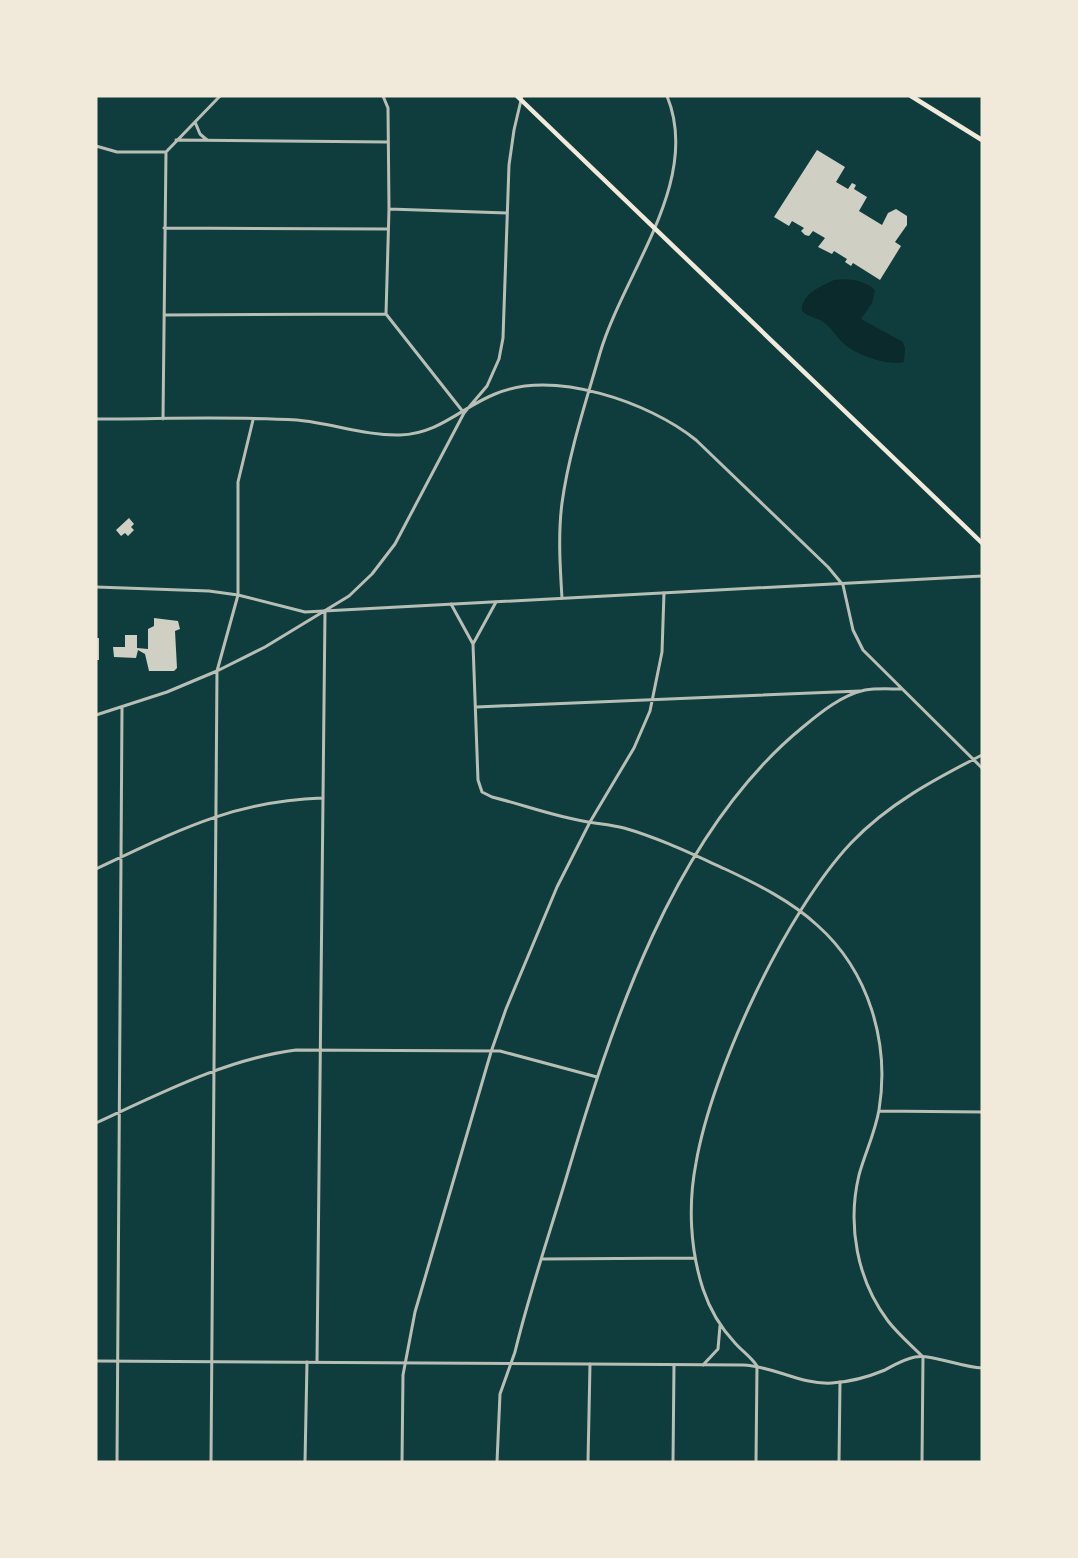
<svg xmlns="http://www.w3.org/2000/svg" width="1078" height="1558" viewBox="0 0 1078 1558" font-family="'Fira Sans Condensed',sans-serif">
<rect width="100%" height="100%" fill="#0f3d3e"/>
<!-- water -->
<path fill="#0a2a2b" d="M834,280C847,278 865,280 875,290L872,303L861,319L903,342L905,349L904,362C887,366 858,355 845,345C838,339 833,330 826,324C818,317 809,318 802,311C801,294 821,286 834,280Z"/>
<!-- building -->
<path fill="#cfcfc3" d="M817,150L845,167L836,182L848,189L852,183L856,185L854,189L867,197L859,211L882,225L888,213L896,209L907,216V225L895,242L901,246L880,280L853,263L851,266L845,262L847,259L834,251L832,254L818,247L825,238L813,231L809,236L805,235L801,231L804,228L792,221L789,226L774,217Z
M129,518L134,524L131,527L134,530L128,536L125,533L121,536L116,530Z
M154,618L178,621L180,629L175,631L177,668L174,671H149L145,654L138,650L136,658L114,657L113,647H125V635H137V648L148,649V629L154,626Z
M96,638H99V660H96Z"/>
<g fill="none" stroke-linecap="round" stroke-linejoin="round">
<!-- minor -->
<path stroke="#b8beb3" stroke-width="3" d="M383,96L388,108L389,209L386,314L464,413
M195,122L200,134L207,140
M176,140L387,142
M96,146L117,152H165
M389,209L507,213
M164,228L388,229
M164,315L386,314
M96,419C162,419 230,416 297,420C331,423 366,436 400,435C439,434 462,407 495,394C554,369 649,402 696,440L828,567L843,585L853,630L863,650L982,768
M163,419L166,152L220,96
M562,598C560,566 558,534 562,503C569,452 586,402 600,353C624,272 702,181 667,96
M451,604L473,644L478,780L482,792L492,797C524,805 556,817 588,822C600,824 612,825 624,828C659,838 692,854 725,869C757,884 791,901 817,925C869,971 890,1043 879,1110C875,1133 865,1153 859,1175C847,1225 857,1280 888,1321C898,1334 911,1345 923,1357L922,1462
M473,644L496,602
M477,707L860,691
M96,715L167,692L217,671L265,647L349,596L372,574L395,544L464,413L487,386L499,359L503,338L509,165L514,130L522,96
M96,869C175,832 232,801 322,798
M879,1111L982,1112
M96,1123C159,1094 226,1059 296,1050L500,1051L597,1077
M542,1259L695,1258
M317,1362L325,611
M703,1365L718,1349L720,1326
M117,1462L122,708
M211,1462L217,671L238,595V482L253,420
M305,1462L307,1362
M402,1462L403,1375L415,1312L491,1052L506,1009L557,887L590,822L634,748L650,711L662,652L664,593
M497,1462L500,1394L515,1352C529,1294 548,1238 565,1182C611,1026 673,833 803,727C821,712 842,695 865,690C877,688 890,689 901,689
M588,1462L590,1364
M673,1462L674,1365
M756,1462L757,1366C751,1357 742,1351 735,1343C720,1327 710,1310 703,1289C690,1249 688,1204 696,1163C712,1070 786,912 851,843C888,804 935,779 982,755
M839,1462L840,1382"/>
<!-- tertiary -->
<path stroke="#b8beb3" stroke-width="3" d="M96,587L209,591L238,595L305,612L982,576
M96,1361L743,1365C774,1366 800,1385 832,1383C850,1382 868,1377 885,1370C894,1365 904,1359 915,1357C932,1354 961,1367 982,1368"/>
<!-- primary -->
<path stroke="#f1e9da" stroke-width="4.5" d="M517,96L982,543
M911,96L982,140"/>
</g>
<!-- border -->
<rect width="1078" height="1558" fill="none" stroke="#f1e9da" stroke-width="195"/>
</svg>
